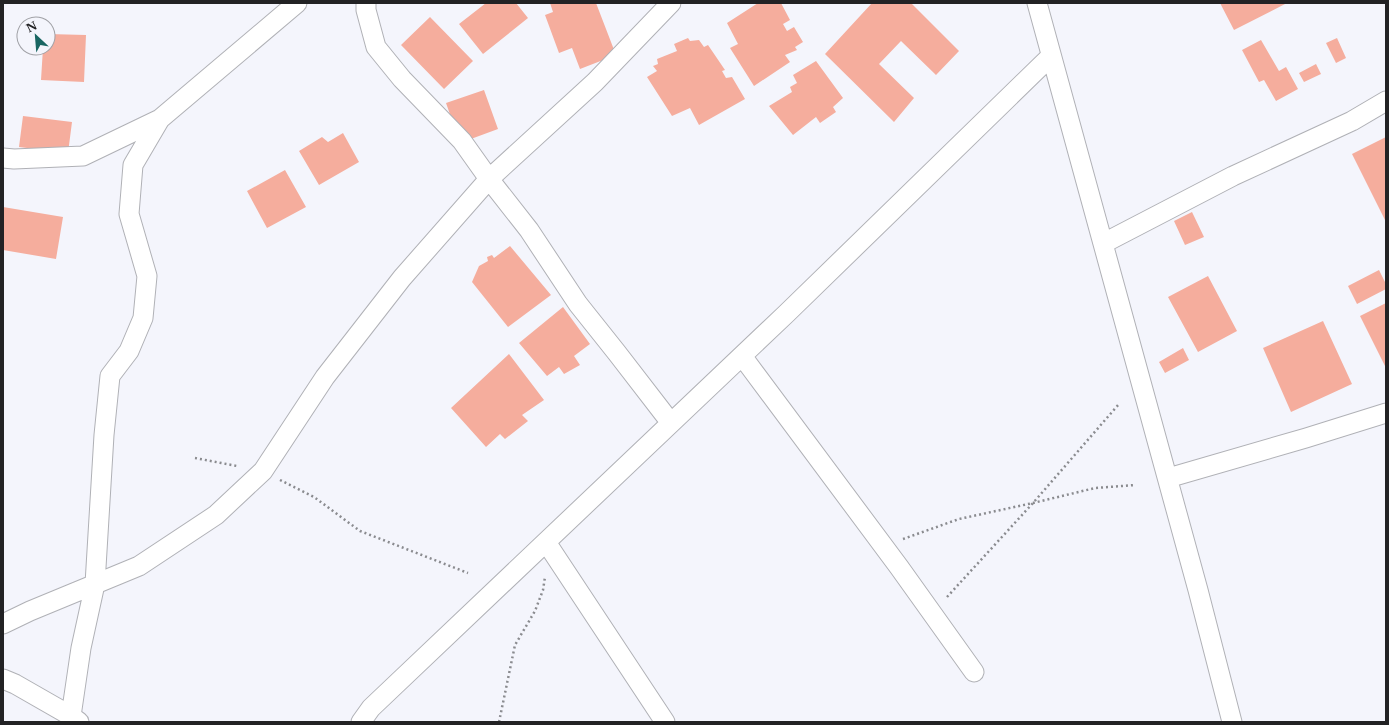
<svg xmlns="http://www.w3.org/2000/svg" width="1389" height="725" viewBox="0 0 1389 725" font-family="'Libre Baskerville',serif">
<rect width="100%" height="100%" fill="#f4f5fc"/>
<!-- building -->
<path fill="#f5ad9d" d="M486,3H516L528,18L483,54L459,24Z
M550,3H596L616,55L580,69L572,48L559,53L545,15L553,12Z
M758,3H781L790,20L783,24L787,31L794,27L803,42L795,47L797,50L785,55L790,62L754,86L730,48L738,44L727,23Z
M872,3H911L959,51L936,75L901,41L879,64L914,98L894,122L825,54Z
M1220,3H1287L1234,30Z
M430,17L473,61L444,89L401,45Z
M48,34L86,35L84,82L41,80L43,48H48Z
M688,38L690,41L699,40L704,47L708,45L725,70L722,71L726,78L732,77L745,99L699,125L690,108L672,116L647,77L657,71L653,66L658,64L657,59L677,51L674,44Z
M1337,38L1346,58L1336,63L1326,43Z
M1261,40L1279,71L1286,67L1298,89L1276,101L1264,80L1259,82L1242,50Z
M816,61L843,98L833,107L836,112L820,123L816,117L793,135L769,106L792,92L790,87L797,83L793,75Z
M1316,64L1321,74L1304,82L1299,73Z
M484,90L498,129L460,143L446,103Z
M23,116L72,122L68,153L19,147Z
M343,133L359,162L319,185L299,151L322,137L328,142Z
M1386,137V222L1352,154Z
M285,170L306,207L267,228L247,191Z
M3,207L63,217L56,259L3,250Z
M1192,212L1204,237L1185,245L1174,221Z
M510,246L551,295L508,327L472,282L479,266L488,261L487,257L492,255L494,258Z
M1379,270L1386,284V289L1357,304L1348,286Z
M1208,276L1237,331L1198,352L1168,297Z
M1386,303V368L1360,316Z
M563,307L590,344L574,356L580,365L564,374L559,367L547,376L519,343Z
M1323,321L1352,384L1291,412L1263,348Z
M1183,348L1189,360L1165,373L1159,362Z
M509,354L544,400L522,415L528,421L505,439L500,434L486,447L451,408Z"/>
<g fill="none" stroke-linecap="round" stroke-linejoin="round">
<!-- street casing -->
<g stroke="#b0b1b6" stroke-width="21">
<path id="street" d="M366,3V10L376,47L402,79L462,141L489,179L529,230L578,304L617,353L671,423
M1037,3L1198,590L1232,722
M3,158L14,159L83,156L160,119L297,3
M1104,243L1233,176L1352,121L1386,101
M742,356L899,567L974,672
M1168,478L1306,438L1386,413
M546,542L665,722
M3,624L30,611L139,566L216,515L263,471L325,377L402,278L489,179L595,82L671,3
M3,679L15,684L71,716L79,722
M71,716L81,648L95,584L104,435L110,376L129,351L143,318L147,276L129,214L133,165L160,119
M361,722L371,708L787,313L1051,56"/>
</g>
<!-- path -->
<path stroke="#8a8b8f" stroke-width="2.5" stroke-dasharray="2 3" stroke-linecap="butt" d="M195,458L237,466
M280,480L314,497L360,531L468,573
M903,539L959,519L1033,503L1095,488L1135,485
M947,597L1033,503L1119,404
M499,722L515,645L535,611L543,590L545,577"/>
<!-- street -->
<use href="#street" stroke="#fff" stroke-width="19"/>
</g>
<!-- border -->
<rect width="1389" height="725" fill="none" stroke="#222224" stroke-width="8"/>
<!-- north arrow -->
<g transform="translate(36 36) rotate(334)"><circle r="19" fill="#f4f5fc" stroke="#a0a1a6"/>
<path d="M0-3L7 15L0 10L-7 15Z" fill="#196662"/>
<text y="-6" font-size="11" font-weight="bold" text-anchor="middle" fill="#222224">N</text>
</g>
</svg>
